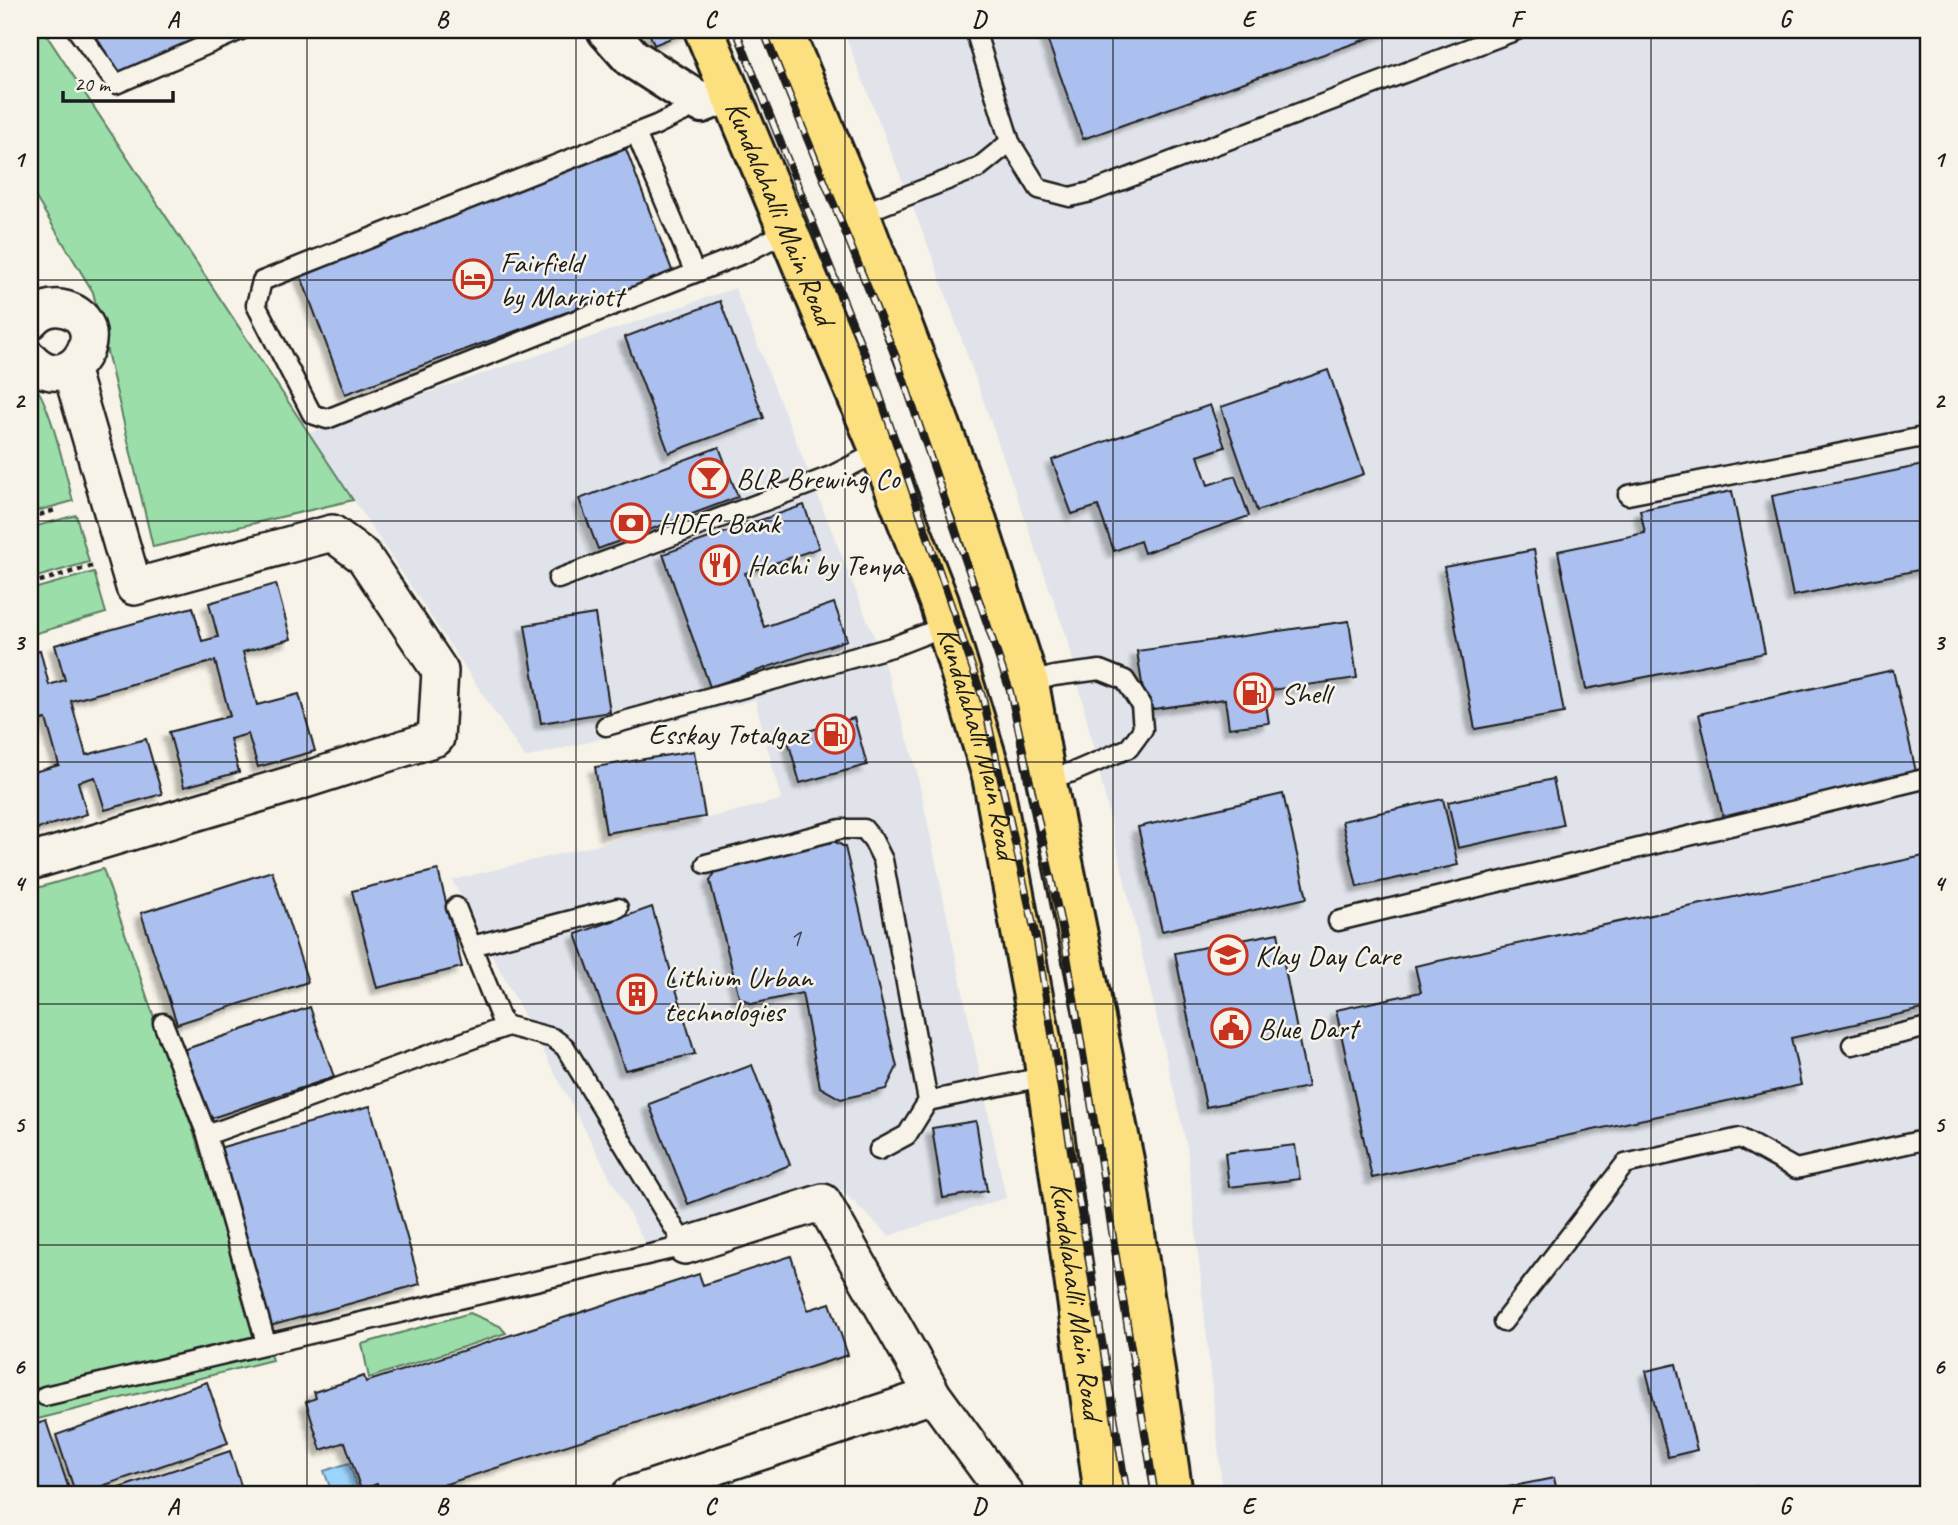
<svg xmlns="http://www.w3.org/2000/svg" width="1958" height="1525" viewBox="0 0 1958 1525" font-family="Caveat,sans-serif">
<defs>
<filter id="shadow"><feDropShadow dx="-6" dy="6" stdDeviation="2" flood-color="#0004"/></filter>
</defs>
<rect width="100%" height="100%" fill="#f7f3e8"/>
<filter id="ink" filterUnits="userSpaceOnUse"><feTurbulence type="fractalNoise" baseFrequency=".0143" numOctaves="2"/><feDisplacementMap in="SourceGraphic" scale="14" xChannelSelector="R" yChannelSelector="G"/><feConvolveMatrix kernelMatrix="1 2 1 2 8 2 1 2 1" color-interpolation-filters="sRGB"/></filter>
<g filter="url(#ink)">
<!-- built -->
<path fill="#e0e4ea" d="M843,30H1925L1921,70L1928,107V1495H1223L1187,1147L1069,644L934,261Z
M735,288L883,659L916,767L1006,1198L889,1236L841,1190L646,1245L452,880L781,800L755,700L525,758L309,433Z"/>
<!-- green -->
<path fill="#9cdea9" stroke="#5c7d62" stroke-width="2" d="M30,30H43L353,500L153,547L93,292L30,188Z
M30,381C49,393 66,477 73,501L30,513Z
M76,515L89,562L30,579V528Z
M94,572L106,613L30,635V590Z
M103,869L272,1360L30,1421V890Z
M470,1313L500,1326L506,1333L369,1378L362,1344Z"/>
<!-- water -->
<path fill="#9cd5fc" stroke="#698ba2" stroke-width="2" d="M349,1463L359,1492L375,1487L378,1495H333L324,1471Z"/>
<!-- building -->
<path fill="#abc0ef" stroke="#1c1c1c" stroke-width="2" filter="url(#shadow)" d="M93,30H218L118,77Z
M648,30H691L654,45Z
M1044,30H1392L1083,139Z
M626,149L673,273L345,394L299,271Z
M720,301L764,418L669,453L625,337Z
M1328,370L1364,474L1257,511L1221,407Z
M1210,405L1225,447L1198,456L1208,485L1235,476L1249,516L1144,553L1140,541L1114,551L1098,506L1072,514L1052,460Z
M719,447L738,497L598,549L579,499Z
M1928,464V568L1793,596L1772,496Z
M1732,491L1765,653L1586,689L1558,551L1645,533L1640,510Z
M804,505L819,548L745,573L764,627L834,603L847,640L710,687L663,554Z
M1534,550L1564,713L1475,729L1444,567Z
M276,584L291,639L243,652L257,705L299,694L315,751L258,767L248,734L230,739L239,772L184,787L169,732L230,716L215,661L71,701L86,755L146,739L162,794L105,810L95,777L78,782L87,814L33,830L30,816V773L59,765L46,719L30,723V652L40,650L49,685L65,680L55,645L193,607L202,641L218,637L209,603Z
M595,614L610,712L541,723L525,625Z
M1349,621L1357,678L1264,691L1269,723L1229,728L1225,699L1146,710L1137,651Z
M1893,670L1917,776L1724,821L1699,714Z
M854,718L867,765L800,783L787,737Z
M694,751L705,817L606,833L595,767Z
M1553,779L1563,825L1458,848L1448,802Z
M1283,794L1307,898L1162,931L1138,827Z
M1443,799L1458,865L1357,887L1342,821Z
M828,838L845,847L897,1067L886,1089L841,1099L820,1087L802,993L752,1004L739,997L710,881L719,866Z
M1928,855V1008L1791,1038L1801,1085L1372,1178L1336,1010L1421,992L1415,966Z
M438,870L462,967L377,988L352,891Z
M272,871L308,982L177,1024L141,913Z
M652,907L695,1054L625,1070L576,934Z
M1278,933L1308,1087L1206,1107L1175,953Z
M310,1007L334,1077L206,1120L183,1050Z
M752,1065L790,1165L688,1204L649,1104Z
M370,1106L420,1284L270,1326L219,1148Z
M976,1121L987,1191L943,1198L932,1128Z
M1295,1145L1300,1179L1229,1187L1225,1153Z
M791,1256L808,1310L830,1303L848,1355L412,1495H381L377,1484L361,1490L345,1442L321,1450L306,1402L316,1398L314,1392L364,1376L366,1382L699,1274L703,1285Z
M1676,1364L1697,1450L1668,1457L1646,1371Z
M207,1382L228,1443L76,1495L56,1435Z
M46,1421L71,1495H30V1426Z
M230,1451L244,1495H98Z
M1554,1478L1558,1495H1468Z
M1757,1486L1758,1495H1714Z"/>
<g fill="none" stroke-linecap="round" stroke-linejoin="round">
<!-- service casing -->
<g stroke="#1c1c1c" stroke-width="23">
<path id="service" d="M77,30L116,84L241,30
M702,103L656,125L262,281L256,305L312,414L327,419L745,253L788,231
M636,133L694,271
M1010,142L1039,189L1070,197L1091,192L1517,30
M860,214L978,168L1010,142L975,30
M1628,495L1928,436
M558,579L831,476L880,451
M1029,683L1054,676L1100,670L1125,680L1141,705L1143,729L1129,748L1073,772L1046,779
M606,726L892,647L946,626
M706,864L841,829H864L873,840L883,860L928,1101L1047,1076
M1338,921L1928,778
M472,946L618,908
M163,1023L207,1135L266,1343
M1852,1045L1928,1027
M207,1135L508,1026
M879,1150L907,1135L928,1101
M1503,1322L1625,1164L1740,1138L1796,1169L1928,1139
M45,1396L685,1246L565,1047L553,1038L508,1026L502,1022L456,907"/>
</g>
<!-- minor casing -->
<g stroke="#1c1c1c" stroke-width="40">
<path id="minor" d="M30,321C39,311 51,305 65,309C117,323 71,403 30,359
M30,862L289,785L436,738L440,671L364,557L332,533L134,587L70,368
M685,1246L823,1202L933,1395L1006,1495
M630,1495L933,1395"/>
</g>
<!-- tertiary casing -->
<g stroke="#1c1c1c" stroke-width="44">
<path id="tertiary" d="M607,30L632,58L702,103L730,92"/>
</g>
<!-- primary casing -->
<g stroke="#1c1c1c" stroke-width="44">
<g id="primary">
<path id="s1" d="M704,30L880,451L939,602L992,776L1041,1039L1104,1495"/>
<path d="M783,30L860,214L977,521L1029,683L1046,779L1125,1165L1173,1495"/>
</g>
</g>
<!-- path -->
<path stroke="#1c1c1c" stroke-width="4.5" stroke-dasharray="5 5" stroke-linecap="butt" d="M30,518L58,509
M30,584L92,566"/>
<!-- service -->
<use href="#service" stroke="#f7f3e8" stroke-width="18"/>
<!-- minor -->
<use href="#minor" stroke="#f7f3e8" stroke-width="35"/>
<!-- tertiary -->
<use href="#tertiary" stroke="#f7f3e8" stroke-width="38"/>
<!-- primary -->
<use href="#primary" stroke="#fce080" stroke-width="38"/>
<!-- rail casing -->
<g stroke="#1c1c1c" stroke-width="8">
<path id="rail" d="M736,30L870,367L983,699L1037,942L1127,1495
M763,30L896,357L1010,691L1064,937L1155,1495"/>
</g>
<!-- rail -->
<use href="#rail" stroke="#f7f3e8" stroke-width="5" stroke-dasharray="16" stroke-linecap="butt"/>
</g>
</g>
<!-- grid -->
<path fill="none" stroke="#1c1c1c" stroke-width="2" stroke-opacity="0.55" d="M307,30V1495M576,30V1495M845,30V1495M1113,30V1495M1382,30V1495M1651,30V1495M30,280H1928M30,521H1928M30,762H1928M30,1004H1928M30,1245H1928"/>
<!-- icons -->
<defs>
<g id="hotel-ring" transform="scale(2.0125)"><circle r="9.5" fill="#f7f3e8" stroke="#c8321e" stroke-width="1.5"/><path d="M-6-4.5h1.5V1H6V5H4.5V3h-9V5H-6ZM-4 0a1.8 1.8 0 1 1 3.6 0ZM.5 0V-2.5h3Q6-2.5 6 0Z" fill="#c8321e"/></g>
<g id="bar-ring" transform="scale(2.0125)"><circle r="9.5" fill="#f7f3e8" stroke="#c8321e" stroke-width="1.5"/><path d="M-6-5H6L.8 .8V4.5H3.5V6h-7V4.5H-.8V.8Z" fill="#c8321e"/></g>
<g id="bank-ring" transform="scale(2.0125)"><circle r="9.5" fill="#f7f3e8" stroke="#c8321e" stroke-width="1.5"/><path d="M-6-4H6V4H-6ZM0-2.3a2.3 2.3 0 1 0 0 4.6a2.3 2.3 0 1 0 0-4.6Z" fill="#c8321e"/></g>
<g id="restaurant-ring" transform="scale(2.0125)"><circle r="9.5" fill="#f7f3e8" stroke="#c8321e" stroke-width="1.5"/><path d="M-5-6h1v4h1v-4h1v4h1v-4h1v5L-1.5 .5V6h-2V.5L-5-1ZM5-6V6H3V1.5H1.5Q1.5-4 5-6Z" fill="#c8321e"/></g>
<g id="fuel-ring" transform="scale(2.0125)"><circle r="9.5" fill="#f7f3e8" stroke="#c8321e" stroke-width="1.5"/><path d="M-5.5-6h7V0h2V4h1.3V-2.5L3-4.5l.8-.8L6-3V5H2.5V1h-1V6h-7ZM-4.2-4.7v3.2H.2V-4.7Z" fill="#c8321e"/></g>
<g id="school-ring" transform="scale(2.0125)"><circle r="9.5" fill="#f7f3e8" stroke="#c8321e" stroke-width="1.5"/><path d="M0-5L7-2L0 1L-7-2ZM-4 1L0 2.5L4 1V4Q0 6-4 4Z" fill="#c8321e"/></g>
<g id="building-ring" transform="scale(2.0125)"><circle r="9.5" fill="#f7f3e8" stroke="#c8321e" stroke-width="1.5"/><path d="M-4-6H4V6H1V3H-1V6H-4ZM-2.5-4.3h1.7v1.8h-1.7ZM.8-4.3h1.7v1.8H.8ZM-2.5-1h1.7V.8h-1.7ZM.8-1h1.7V.8H.8Z" fill="#c8321e"/></g>
<g id="civic-ring" transform="scale(2.0125)"><circle r="9.5" fill="#f7f3e8" stroke="#c8321e" stroke-width="1.5"/><path d="M-.6-6.5H3V-4.5H.6V-3L4-1V1h2V6H-6V1h2V-1L-.6-3ZM-1.2 2.5V6h2.4V2.5Z" fill="#c8321e"/></g>
</defs>
<g fill-rule="evenodd">
<use href="#hotel-ring" x="473" y="279"/>
<use href="#bar-ring" x="709" y="478"/>
<use href="#bank-ring" x="631" y="523"/>
<use href="#restaurant-ring" x="720" y="565"/>
<use href="#fuel-ring" x="1254" y="693"/>
<use href="#fuel-ring" x="835" y="734"/>
<use href="#school-ring" x="1228" y="955"/>
<use href="#building-ring" x="637" y="994"/>
<use href="#civic-ring" x="1231" y="1028"/>
</g>
<g text-anchor="middle" dominant-baseline="central" stroke-width="5" stroke-linejoin="round" paint-order="stroke">
<!-- number labels -->
<g font-size="26" fill="#404551">
<text x="795" y="937">1</text>
</g>
<!-- street labels -->
<g font-size="30" fill="#1c1c1c" stroke="#f7f3e8">
<text stroke="none"><textPath href="#s1" startOffset="198">Kundalahalli Main Road</textPath></text>
<text stroke="none"><textPath href="#s1" startOffset="765">Kundalahalli Main Road</textPath></text>
<text stroke="none"><textPath href="#s1" startOffset="1332">Kundalahalli Main Road</textPath></text>
</g>
<!-- poi labels -->
<g font-size="30" fill="#1c1c1c" stroke="#f7f3e8" text-anchor="start">
<text x="500" y="262">Fairfield<tspan x="500" dy="34">by Marriott</tspan></text>
<text x="736" y="478">BLR Brewing Co</text>
<text x="658" y="523">HDFC Bank</text>
<text x="747" y="565">Hachi by Tenya</text>
<text x="1281" y="693">Shell</text>
<text x="808" y="734" text-anchor="end">Esskay Totalgaz</text>
<text x="1255" y="955">Klay Day Care</text>
<text x="664" y="977">Lithium Urban<tspan x="664" dy="34">technologies</tspan></text>
<text x="1258" y="1028">Blue Dart</text>
</g>
</g>
<!-- margin -->
<rect width="1958" height="1525" fill="none" stroke="#f7f3e8" stroke-width="77"/>
<!-- scale -->
<path d="M63 91v10h110v-10" fill="none" stroke="#1c1c1c" stroke-width="3.5"/>
<text x="74" y="91" font-size="21" fill="#1c1c1c" stroke="#f7f3e8" stroke-width="5" paint-order="stroke">20 m</text>
<rect x="38" y="38" width="1882" height="1448" fill="none" stroke="#1c1c1c" stroke-width="2.5"/>
<g font-size="23" text-anchor="middle" font-weight="bold" fill="#1c1c1c">
<text x="173" y="27">A</text>
<text x="442" y="27">B</text>
<text x="710" y="27">C</text>
<text x="979" y="27">D</text>
<text x="1248" y="27">E</text>
<text x="1516" y="27">F</text>
<text x="1785" y="27">G</text>
<text x="19" y="167">1</text>
<text x="1939" y="167">1</text>
<text x="19" y="408">2</text>
<text x="1939" y="408">2</text>
<text x="19" y="650">3</text>
<text x="1939" y="650">3</text>
<text x="19" y="891">4</text>
<text x="1939" y="891">4</text>
<text x="19" y="1132">5</text>
<text x="1939" y="1132">5</text>
<text x="19" y="1374">6</text>
<text x="1939" y="1374">6</text>
<text x="173" y="1514">A</text>
<text x="442" y="1514">B</text>
<text x="710" y="1514">C</text>
<text x="979" y="1514">D</text>
<text x="1248" y="1514">E</text>
<text x="1516" y="1514">F</text>
<text x="1785" y="1514">G</text>
</g>
</svg>
